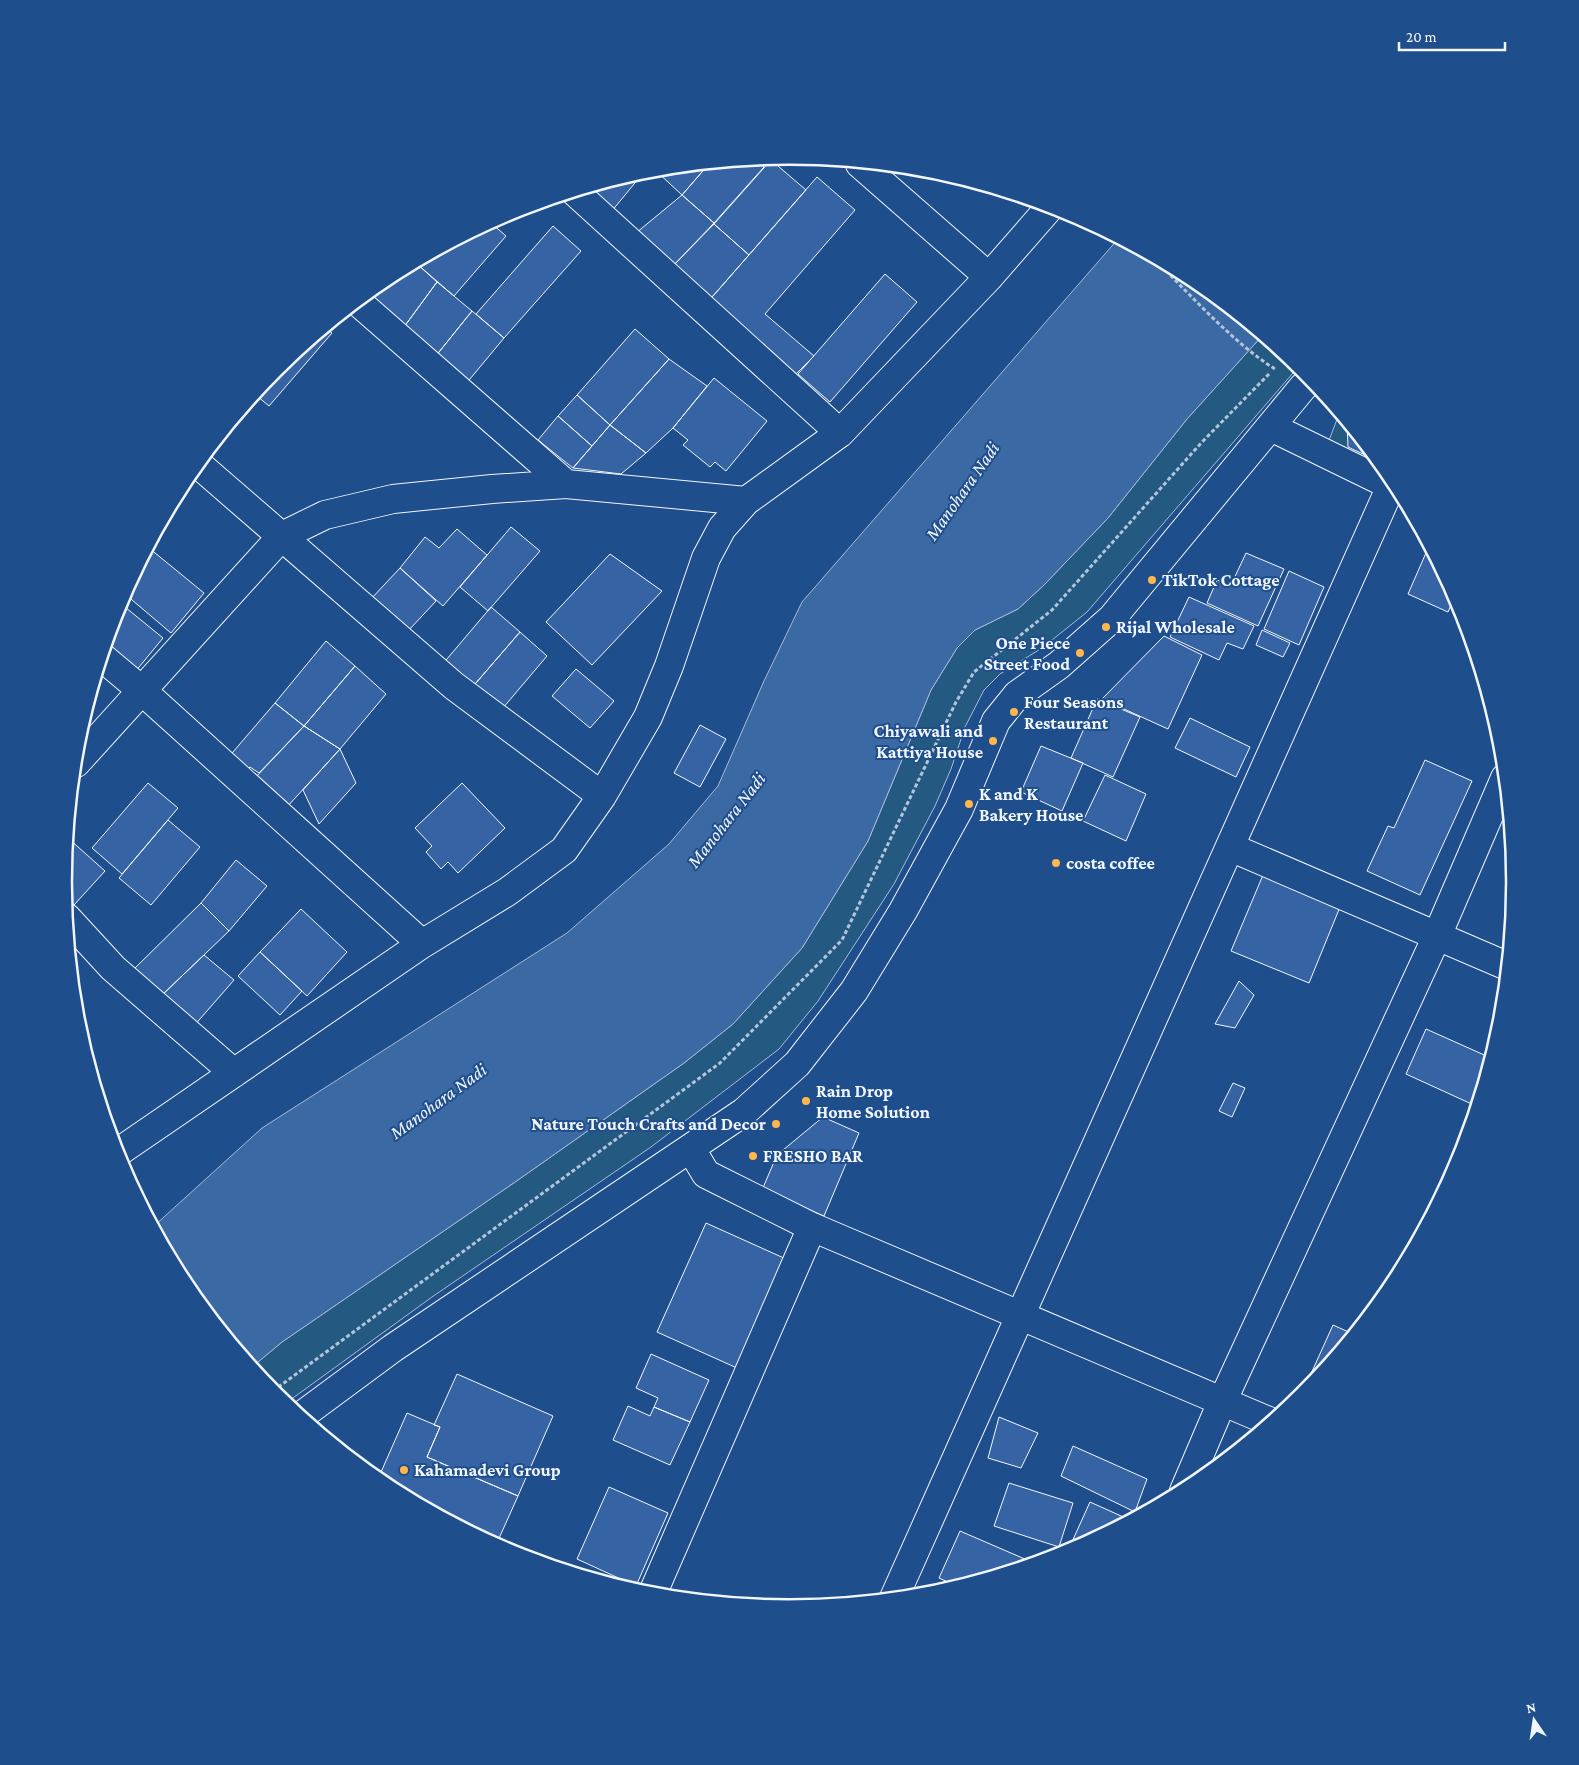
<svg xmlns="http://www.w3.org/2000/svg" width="1579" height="1765" viewBox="0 0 1579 1765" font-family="'Crimson Pro',serif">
<rect width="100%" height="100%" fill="#1f4e8c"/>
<!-- green -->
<path fill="#245a82" stroke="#a8bbd7" d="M1262,336L1299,366L1087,612L1042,648L1000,674L984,690L965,727L951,769L935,806L894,884L818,1001L779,1049L651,1147L432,1297L286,1403L276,1395L252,1367L282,1342L518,1180L684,1063L733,1024L802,948L868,841L931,690L957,648L975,630L1018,609L1044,585L1108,518L1187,419Z
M1339,414L1393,480L1328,443Z"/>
<!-- water -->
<path fill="#3b69a3" stroke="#a8bbd7" d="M1118,239L1193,279L1262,336L1187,419L1108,518L1044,585L1018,609L975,630L957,648L931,690L868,841L802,948L733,1024L684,1063L518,1180L282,1342L252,1367L186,1285L154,1226L262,1128L567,933L669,844L718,786L764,681L802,602Z"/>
<!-- building -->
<path fill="#3563a3" stroke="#f2f6ff" d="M756,160L764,167L714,223L682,195L708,165Z
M771,160L806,190L749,255L714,224Z
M708,165L682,195L655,170Z
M644,172L611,212L583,190Z
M817,177L855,210L765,314L814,356L792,378L706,301L713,296Z
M682,195L714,223L671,268L636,233Z
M491,223L506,236L454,296L416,263Z
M714,224L749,255L713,296L706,301L671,268Z
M553,226L581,251L504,338L476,314Z
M416,263L437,282L404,327L367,295L387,279Z
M885,274L917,302L830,402L798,374Z
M437,282L472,311L435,357L404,327Z
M472,311L504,338L465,385L435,357Z
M326,328L332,333L269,406L257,396L251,400L277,369Z
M635,329L669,359L610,425L577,395Z
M669,359L707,386L673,428L646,453L610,425Z
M714,378L767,421L726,471L715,462L710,467L683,445L688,440L673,428Z
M577,395L610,425L592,446L558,416Z
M558,416L592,446L573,468L538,440Z
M1347,423L1378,461L1348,447Z
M610,425L646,453L621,474L573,468Z
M511,527L540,551L488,611L460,587Z
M457,529L487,555L443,606L400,568L425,537L439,548Z
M1429,546L1455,596L1448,612L1408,594Z
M149,548L204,593L171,633L125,594Z
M1246,553L1284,569L1258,626L1207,603L1217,580L1231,585Z
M610,554L662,591L592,665L546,622Z
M400,568L436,601L408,631L370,600Z
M1289,571L1324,587L1299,645L1264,629Z
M1189,597L1254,626L1243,649L1227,643L1219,660L1170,637Z
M120,603L163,638L130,678L103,657Z
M491,607L520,632L469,691L441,666Z
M1262,630L1290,643L1283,657L1256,645Z
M520,632L547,656L497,715L469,691Z
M1164,636L1202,655L1168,729L1102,699Z
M326,641L355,666L304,726L275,703Z
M355,666L386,694L340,749L304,726Z
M576,669L614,701L590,728L552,696Z
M1097,699L1140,717L1113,777L1071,758Z
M275,703L304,726L259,773L250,767L244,774L227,759Z
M1190,718L1250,747L1236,777L1175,748Z
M700,725L726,739L700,787L674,773Z
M304,726L340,749L286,808L254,779Z
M1041,746L1083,763L1062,811L1021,792Z
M340,749L356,783L319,824L303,790Z
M1425,760L1472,781L1420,895L1367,871L1388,826L1394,828Z
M1105,775L1146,794L1126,841L1083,821Z
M148,783L178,808L122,874L92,848Z
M462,783L505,828L458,873L448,862L441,869L426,852L432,846L415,828Z
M168,820L200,847L151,905L119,878Z
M68,838L105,871L74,905L65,897L64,882Z
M236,860L267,886L229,931L201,903Z
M1263,875L1340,907L1309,983L1231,951Z
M201,903L229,931L161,996L134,969Z
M301,909L347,952L307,996L260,952Z
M260,952L302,991L280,1015L238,976Z
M204,955L234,980L193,1027L161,996Z
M1239,981L1254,995L1235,1028L1215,1024Z
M1426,1029L1491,1058L1476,1106L1406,1074Z
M1233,1083L1245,1088L1232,1117L1219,1111Z
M823,1117L859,1133L824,1216L762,1190L777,1155Z
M706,1223L786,1259L737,1368L657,1332Z
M1333,1325L1353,1334L1300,1398Z
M651,1354L709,1380L690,1422L654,1407L658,1398L636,1388Z
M457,1374L553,1416L518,1496L427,1457L440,1427L434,1425Z
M628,1406L650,1416L654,1407L690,1422L670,1465L613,1440Z
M407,1413L440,1427L427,1457L518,1496L496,1545L386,1486L378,1479Z
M999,1417L1038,1433L1021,1468L988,1458Z
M1073,1446L1147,1479L1135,1512L1061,1476Z
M1009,1483L1073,1503L1059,1547L994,1526Z
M609,1487L668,1513L636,1586L577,1559Z
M1090,1502L1130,1520L1078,1547L1071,1544Z
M960,1531L1034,1563L957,1586L939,1578Z"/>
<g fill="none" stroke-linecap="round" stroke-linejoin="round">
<!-- minor casing -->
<g stroke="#f2f6ff" stroke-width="30">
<path id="minor" d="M860,164L989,277
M576,193L840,433
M358,302L566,484
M1271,427L1398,489
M198,464L454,686L602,796
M103,658L140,689L422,944
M76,763L282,536L325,515L393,499L492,489L566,484L746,501
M1230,847L1507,966
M67,918L113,968L234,1073
M691,1149L706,1174L812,1227L1271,1422
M117,1153L422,944L507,892L564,850L602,796L648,717L669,666L706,558L722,528L746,501L840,433L989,277L1050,207
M301,1416L393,1348L744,1112L797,1064L854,991L903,911L959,809L996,721L1017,695L1059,665L1112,618L1303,387L1311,380
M1184,1491L1222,1402L1437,936L1505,778
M652,1595L812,1227
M894,1598L1391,486"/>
</g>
<!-- path -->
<path stroke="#b3c4dc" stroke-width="3" stroke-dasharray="4 2.5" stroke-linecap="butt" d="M1152,257C1189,293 1232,342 1275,369
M273,1391L720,1063L842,940L956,702L974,672L1052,610L1202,442L1269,374"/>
<!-- minor -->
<use href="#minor" stroke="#1f4e8c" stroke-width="28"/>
</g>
<!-- markers -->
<g fill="#ffb74d" stroke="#1f4e8c" stroke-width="2">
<circle cx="1152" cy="580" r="5"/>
<circle cx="1106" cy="627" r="5"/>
<circle cx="1080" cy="653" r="5"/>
<circle cx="1014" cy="712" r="5"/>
<circle cx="993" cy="741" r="5"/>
<circle cx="969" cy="804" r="5"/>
<circle cx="1056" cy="863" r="5"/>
<circle cx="806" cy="1101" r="5"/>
<circle cx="776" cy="1124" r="5"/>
<circle cx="753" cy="1156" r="5"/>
<circle cx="404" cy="1470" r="5"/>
</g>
<g text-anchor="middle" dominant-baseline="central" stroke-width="4" stroke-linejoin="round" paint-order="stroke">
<!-- poi labels -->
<g font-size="18" font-weight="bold" fill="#f2f6ff" stroke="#1f4e8c" text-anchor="start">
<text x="1162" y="580">TikTok Cottage</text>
<text x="1116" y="627">Rijal Wholesale</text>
<text x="1070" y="643" text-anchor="end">One Piece<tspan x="1070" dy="21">Street Food</tspan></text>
<text x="1024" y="702">Four Seasons<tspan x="1024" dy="21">Restaurant</tspan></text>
<text x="983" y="731" text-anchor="end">Chiyawali and<tspan x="983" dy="21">Kattiya House</tspan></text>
<text x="979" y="794">K and K<tspan x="979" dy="21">Bakery House</tspan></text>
<text x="1066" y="863">costa coffee</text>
<text x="816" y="1091">Rain Drop<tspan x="816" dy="21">Home Solution</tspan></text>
<text x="766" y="1124" text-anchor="end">Nature Touch Crafts and Decor</text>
<text x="763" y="1156">FRESHO BAR</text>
<text x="414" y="1470">Kahamadevi Group</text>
</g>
<!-- water labels -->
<g font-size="19" font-style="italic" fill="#f2f6ff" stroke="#1f4e8c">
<text transform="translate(962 491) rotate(-55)">Manohara Nadi</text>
<text transform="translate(726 820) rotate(-52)">Manohara Nadi</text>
<text transform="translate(438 1101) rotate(-36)">Manohara Nadi</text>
</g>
</g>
<!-- crop -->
<path d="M0 0H1579V1765H0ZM72 882a717 717 0 1 1 1434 0a717 717 0 1 1-1434 0Z" fill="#1f4e8c" fill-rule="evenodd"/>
<path fill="none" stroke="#f2f6ff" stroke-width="2.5" d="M72 882a717 717 0 1 1 1434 0a717 717 0 1 1-1434 0Z"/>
<!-- north arrow -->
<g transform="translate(1534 1720) rotate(347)" stroke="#1f4e8c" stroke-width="4" paint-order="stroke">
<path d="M0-4L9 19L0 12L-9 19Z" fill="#f2f6ff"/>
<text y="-8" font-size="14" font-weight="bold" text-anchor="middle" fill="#f2f6ff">N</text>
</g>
<!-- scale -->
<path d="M1399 42v8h106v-8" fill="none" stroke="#f2f6ff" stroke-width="2.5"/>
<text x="1406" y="42" font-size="15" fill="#f2f6ff" stroke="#1f4e8c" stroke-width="4" paint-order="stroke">20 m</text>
</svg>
